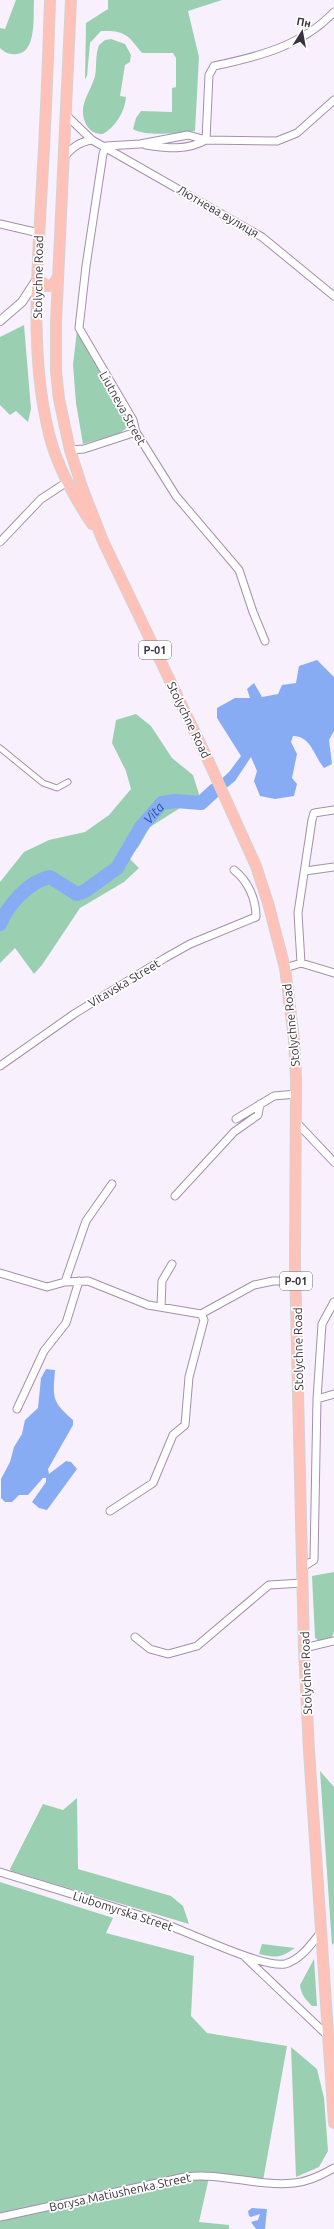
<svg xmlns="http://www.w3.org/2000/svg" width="334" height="2229" viewBox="0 0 334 2229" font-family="Ubuntu,sans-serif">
<rect width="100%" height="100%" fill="#f9f0fd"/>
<!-- green -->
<path fill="#9acfb2" d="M16,0H34C33,16 37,52 17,54C10,55 5,53 0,48V28L5,29Z
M108,0H222L188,11L199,57L195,131C180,133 145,137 133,129L136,118L141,111L172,112V88L176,87V58L173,53H142C128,35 125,30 101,31L90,43L87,76L85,79L86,23L108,9Z
M111,39L125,44L131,55L130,62L125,65L120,96L126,97C125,112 115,127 103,134C96,134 91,132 87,126C76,107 90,94 95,76C97,66 95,55 99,45L105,40Z
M24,325L31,409L28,422L16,411L10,415L0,405V337Z
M77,330L129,412V426L119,434L83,444L76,403L73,365Z
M136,714L151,726L172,758L193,775L203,807L180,808L150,827L139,846L129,858L139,868L124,882L80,908L42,965L34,974L15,948L0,963V882L24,852L49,840L85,832L109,815L131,789L126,771L112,743L116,720Z
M334,1572V1632L331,1639L319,1641L315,1638L312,1576Z
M320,1771L334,1787V1943L332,1945Z
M77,1798L78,1869L171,1896L183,1906L189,1924L11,1871L10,1869L43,1804L63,1810Z
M0,1882L113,1918L106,1933L194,1956L191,2016L207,2033L287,2046L263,2181L210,2173L199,2222L229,2225V2229H0Z
M262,1944L295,1948C280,1958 277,1958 259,1954Z
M314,1959L317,2006H312C305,1999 301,1994 300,1985Z
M291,2047L317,2069L324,2098L328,2151L319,2167L296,2177Z"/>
<!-- water -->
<path fill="#87acf4" d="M317,660L334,677V731L329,740L332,764L324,768C314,756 311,736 293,736L291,742L297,754L292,778L297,784L294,796L275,799L260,796L254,781L257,771L251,757L235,781L203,807L201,798L229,772L241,756L217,718V708L235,698H250L247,689L254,683L262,697L278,694L282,685L296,683L299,666Z
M46,1369L55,1370C53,1397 51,1401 73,1420V1425L48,1469L49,1474L66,1461L71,1462L77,1469L47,1510L39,1508L32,1502L46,1482V1478H43L28,1495H19L12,1502H5L1,1498V1479L10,1462L14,1447L22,1434L25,1420L38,1408L41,1378Z
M252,2208L267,2209L265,2229H256L251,2222L258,2220L260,2214L251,2217L249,2216L248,2211Z"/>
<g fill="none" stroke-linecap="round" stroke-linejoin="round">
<!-- river -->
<path stroke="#87acf4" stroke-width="14" id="s1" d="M0,924C8,905 29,881 50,877L77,894L85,891L117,868L141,827L162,803L175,801L201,803L215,790"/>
<!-- pedestrian casing -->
<g stroke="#a48fac" stroke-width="7">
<path id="pedestrian" d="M0,748L43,783L57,788L68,782"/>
</g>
<!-- minor casing -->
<g stroke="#a48fac" stroke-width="9">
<path id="minor" d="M65,114L92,140L262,237L334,296
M206,140L209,75L214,66C257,57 302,46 334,12
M146,145C167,148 186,151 206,140
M64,157C73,147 79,142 92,140
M0,224L39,233
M70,450L84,449L136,432
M0,542L41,499L67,482
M265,641L253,612L239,570L176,496L136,432L133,420L79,328L86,266L103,154L106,146L140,144L188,135L206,140L277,141L297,133L334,100
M305,871L334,867
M301,963L298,913L312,820L314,813L334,810
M285,968L301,963L334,973
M0,1066L74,1014L165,958L190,944L256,917C256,899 248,881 234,870
M236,1119L274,1096L297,1094
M297,1123L334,1162
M175,1196L234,1132L258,1115L260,1104
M0,1273L47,1287L65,1282L88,1281L148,1305L201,1314L254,1285L273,1281H296
M65,1282L86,1221L112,1184
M161,1307L162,1281L172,1264
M317,1399L334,1394
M17,1409L44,1351L66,1323L79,1281
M110,1511L153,1483L173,1435L185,1425L189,1377L204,1320L201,1314
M303,1567L314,1560L317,1399L322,1324L334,1302
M135,1637L150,1649L168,1654L197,1646L269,1585L303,1583
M304,1648L334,1641
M0,1872C55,1889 110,1905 165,1924C191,1933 262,1968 285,1964C301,1960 312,1943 321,1932
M245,1957L328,2036
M0,2217L185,2177C222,2172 257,2187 294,2183C308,2182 322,2175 334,2168"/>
</g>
<!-- tertiary casing -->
<g stroke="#a48fac" stroke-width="10">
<path id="tertiary" d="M0,321L22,302L37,279"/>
</g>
<!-- primary casing -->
<g stroke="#d3d2d4" stroke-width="12">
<path id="primary" d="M50,0C48,67 45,135 41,202C37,276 31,353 47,425C54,461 72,494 92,524
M71,0L56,323V371L59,399L70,450L83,490L103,541L208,760L256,866L268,903L285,968L294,1039L296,1079L295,1264L304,1648L309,1751L334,2123
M38,279L47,286H52L58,277"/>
</g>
<!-- pedestrian -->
<use href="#pedestrian" stroke="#fff" stroke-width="5"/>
<!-- minor -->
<use href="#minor" stroke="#fff" stroke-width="7"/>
<!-- tertiary -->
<use href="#tertiary" stroke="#fff" stroke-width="8"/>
<!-- primary -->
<use href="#primary" stroke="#fec2b8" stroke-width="10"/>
</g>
<g text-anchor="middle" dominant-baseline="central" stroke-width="3.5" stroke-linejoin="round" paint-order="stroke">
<!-- shield labels -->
<g fill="#fff" stroke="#746f77" stroke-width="1">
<rect x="139" y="641" width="32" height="18" rx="3"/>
<rect x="280" y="1272" width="32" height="18" rx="3"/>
</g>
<g font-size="11" font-weight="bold" fill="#39313d">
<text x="155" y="650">Р-01</text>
<text x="296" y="1281">Р-01</text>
</g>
<!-- street labels -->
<g font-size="12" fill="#39313d" stroke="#fff">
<text transform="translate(218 211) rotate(30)">Лютнева вулиця</text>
<text transform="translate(38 277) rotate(-89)">Stolychne Road</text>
<text transform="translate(123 408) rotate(61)">Liutneva Street</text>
<text transform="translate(189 720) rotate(64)">Stolychne Road</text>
<text transform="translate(124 983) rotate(-31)">Vitavska Street</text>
<text transform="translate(291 1025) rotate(-96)">Stolychne Road</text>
<text transform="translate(298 1349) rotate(-91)">Stolychne Road</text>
<text transform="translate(306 1673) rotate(-92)">Stolychne Road</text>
<text transform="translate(123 1911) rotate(18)">Liubomyrska Street</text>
<text transform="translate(120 2192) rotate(-12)">Borysa Matiushenka Street</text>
</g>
<!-- water labels -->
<g font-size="13" font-style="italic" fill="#284fa3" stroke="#fff">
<text stroke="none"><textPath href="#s1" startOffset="217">Vita</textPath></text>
</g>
</g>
<!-- north arrow -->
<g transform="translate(302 32) rotate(11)" stroke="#ffffff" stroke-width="3" paint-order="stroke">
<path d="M0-3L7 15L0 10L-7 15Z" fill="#39313d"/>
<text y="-6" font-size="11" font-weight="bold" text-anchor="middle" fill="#39313d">Пн</text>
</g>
</svg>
